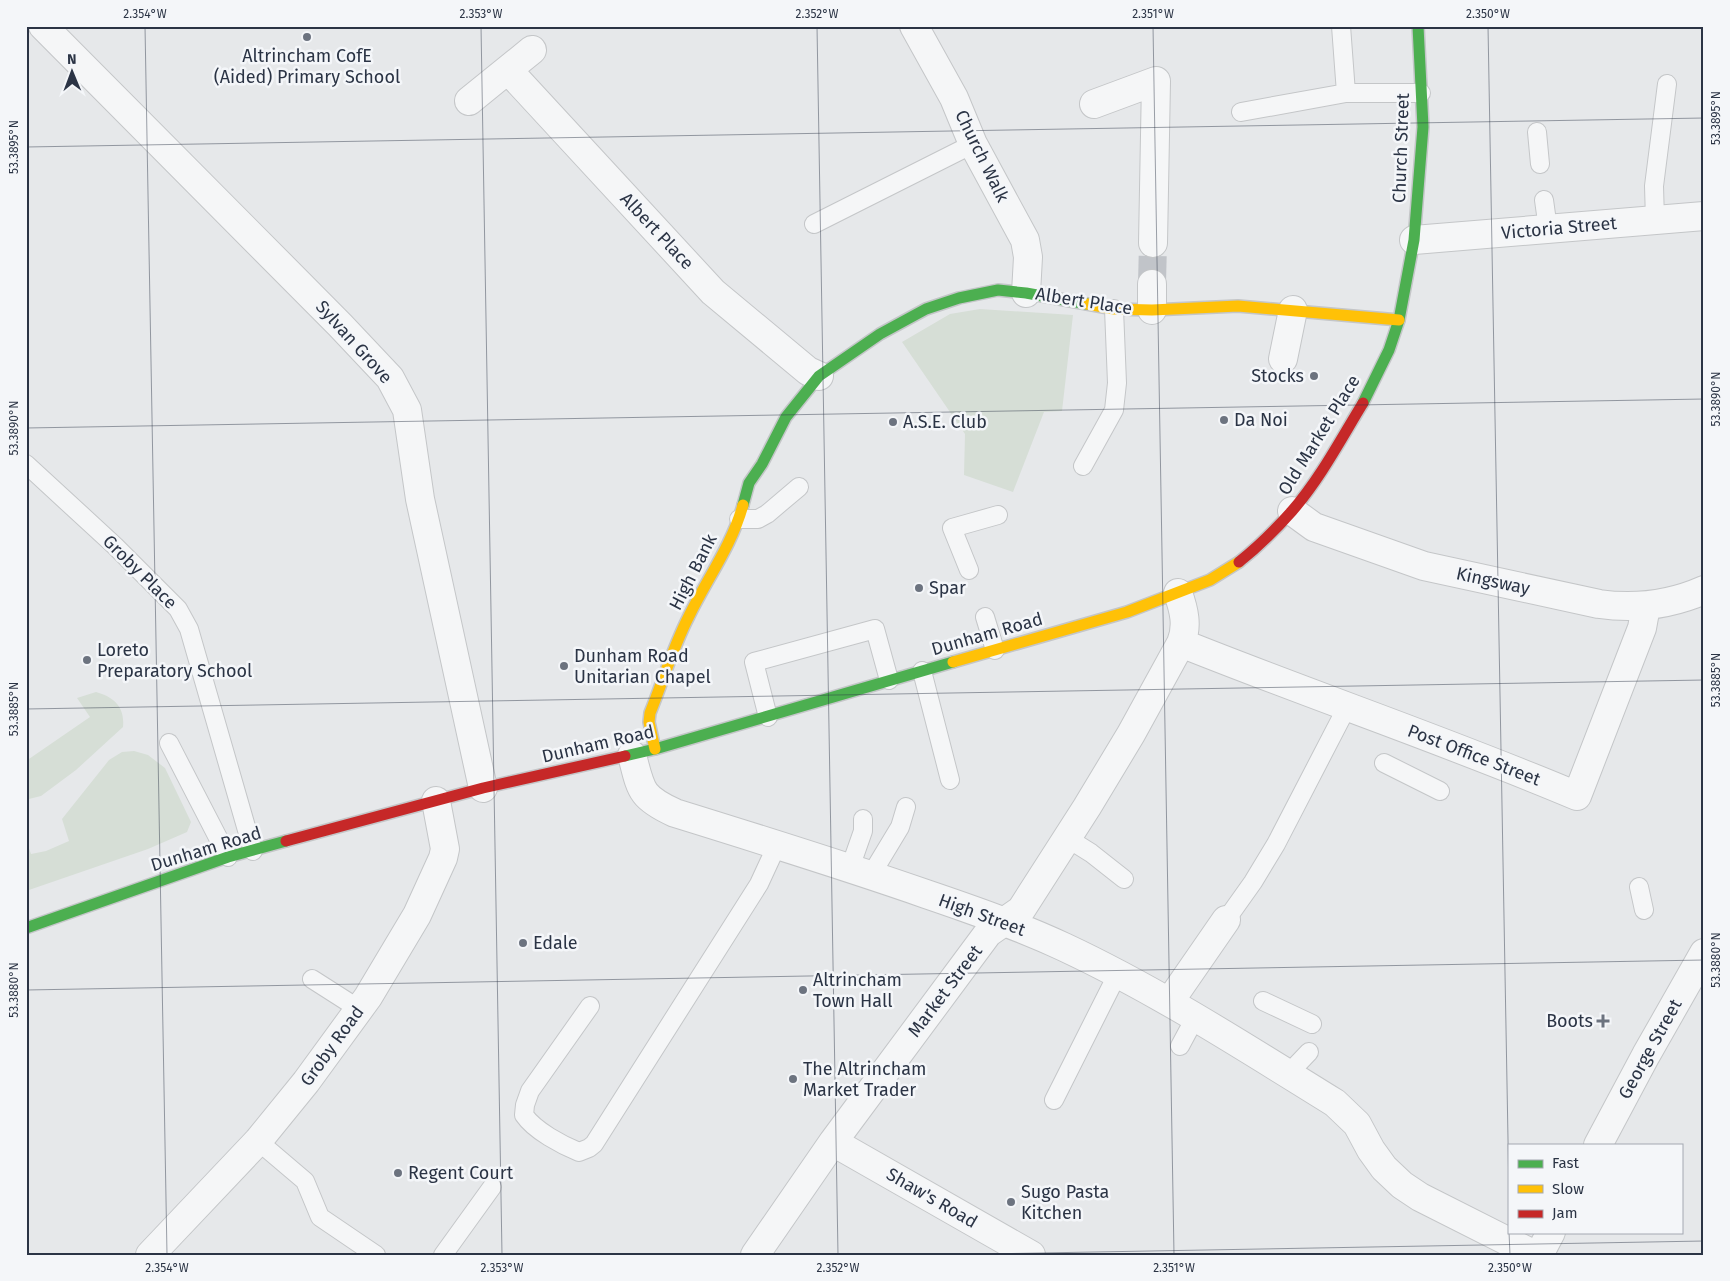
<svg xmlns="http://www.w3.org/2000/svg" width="1730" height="1281" viewBox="0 0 1730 1281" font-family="'Fira Sans',sans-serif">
<rect width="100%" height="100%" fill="#e6e8ea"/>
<!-- green -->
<path fill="#d6ded6" d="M980,309L1073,315L1062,411L1044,412L1013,492L964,475L965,434L902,342L950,314Z
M96,692C114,697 125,707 123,727L76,770L41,796L29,799L26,798V761L90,717L77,698Z
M134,751L148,755L165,768L191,822L187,832L148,849L26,891V840L31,854L46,851L69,841L62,819L109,760L122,752Z"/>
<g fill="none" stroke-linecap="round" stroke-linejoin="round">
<!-- street-tunnel -->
<path stroke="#c1c4c9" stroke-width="28" stroke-dasharray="28 14" stroke-linecap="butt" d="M1152,284L1153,243"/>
<!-- lane casing -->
<g stroke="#c4c6c8" stroke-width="20">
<path id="lane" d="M1341,26L1346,93
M1241,112L1346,93H1421
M1537,132L1540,164
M1544,200L1548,229
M1655,220L1654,186L1667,84
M814,224L973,144
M26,464L115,546L178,609L189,629L253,851
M1083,466L1114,410L1117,383L1114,309
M739,519H758L767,514L799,487
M969,570L952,528L998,515
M985,617L995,650
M922,671L950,780
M768,717L754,662L875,629L889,680
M169,743L228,857
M1384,763L1440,791
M1067,838L1091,853L1124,879
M850,868L863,831V819
M871,875L900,827L906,807
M1639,887L1644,910
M1226,920L1253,882L1276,844L1347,707
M312,979L359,1009
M1263,1001L1312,1024
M590,1006L530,1091L525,1105L524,1115C535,1131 562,1145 579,1152L589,1148L594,1144L759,884L777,845
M1180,1046L1195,1018
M1288,1074L1309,1052
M1054,1100L1118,973
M258,1141L305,1181L320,1217L376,1255
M443,1255L492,1187"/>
</g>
<!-- street casing -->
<g stroke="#c4c6c8" stroke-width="30">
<path id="street" d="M43,26L340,325L390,378L407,410L420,499L483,788
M914,26L954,98L973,144L1025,240L1028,257L1026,293
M508,70L713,292L808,371L819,376
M469,101L532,50
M1094,104L1156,81L1153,243
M1414,240L1704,216
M1152,310V284
M1283,359L1293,310
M1292,511L1314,527L1424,566L1599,604C1635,609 1670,605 1704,590
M1181,643C1313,696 1447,741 1577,796L1642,628L1646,606
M632,755C641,790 640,797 675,813C759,839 843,865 926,894C973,910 1019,926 1064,947C1158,991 1246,1048 1335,1103L1357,1124L1371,1150L1384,1168L1402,1185L1420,1197L1535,1255
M1170,1001L1226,920
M833,1142L1031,1255
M1598,1145L1646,1055L1704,953
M150,1255L258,1141L306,1082L368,997L417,915L443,858L445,849L436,801
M755,1255L833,1142L988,933L1021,910L1087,807L1131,734L1181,643C1188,626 1184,610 1178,593
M1539,1255L1551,1232"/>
</g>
<!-- fast casing -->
<g stroke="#c4c6c8" stroke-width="14">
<path id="fast" d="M1363,403L1389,350L1399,320L1414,240L1423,127L1418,26
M743,505L749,483L762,464L786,417L819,376L880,334L926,309L959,298L998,290L1026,293L1087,304
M625,756L655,749L953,662
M26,928L228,857L286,841"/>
</g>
<!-- slow casing -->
<g stroke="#c4c6c8" stroke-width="14">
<path id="slow" d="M1087,304L1114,309L1152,310L1238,306L1399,320
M953,662L1127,612L1210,580L1239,562
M655,749L649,722L650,713C663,681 673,647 689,616C707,579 732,545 743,505"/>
</g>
<!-- jam casing -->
<g stroke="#c4c6c8" stroke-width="14">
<path id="jam" d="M1239,562C1258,547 1276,529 1292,511C1320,479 1341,439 1363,403
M286,841L483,788L625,756"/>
</g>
<!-- lane -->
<use href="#lane" stroke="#f5f6f7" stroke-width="18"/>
<!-- street -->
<use href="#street" stroke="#f5f6f7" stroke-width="28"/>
<!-- fast -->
<use href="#fast" stroke="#4caf50" stroke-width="11"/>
<!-- slow -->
<use href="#slow" stroke="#ffc107" stroke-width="11"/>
<!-- jam -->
<use href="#jam" stroke="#c62828" stroke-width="11"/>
</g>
<!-- ticks -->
<path fill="none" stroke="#2b3445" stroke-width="1" stroke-opacity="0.45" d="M145,26L167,1255M481,26L502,1255M817,26L838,1255M1153,26L1174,1255M1488,26L1509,1195M26,147L1704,118M26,428L1704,399M26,709L1704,680M26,990L1704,960M1509,1232L1510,1255M929,1255L1704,1241"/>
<!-- markers -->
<g fill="#6c737f" stroke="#f4f6f9" stroke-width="2">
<circle cx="307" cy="37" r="5"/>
<circle cx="1314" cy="376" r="5"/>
<circle cx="1224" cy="420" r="5"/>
<circle cx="893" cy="422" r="5"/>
<circle cx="919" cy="588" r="5"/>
<circle cx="87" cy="660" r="5"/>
<circle cx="564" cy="666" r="5"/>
<circle cx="523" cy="943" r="5"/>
<circle cx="803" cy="990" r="5"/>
<path d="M1600.5 1013.5h5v5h5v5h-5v5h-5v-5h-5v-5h5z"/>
<circle cx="793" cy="1079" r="5"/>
<circle cx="398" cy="1173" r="5"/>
<circle cx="1011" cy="1202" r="5"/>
</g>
<g text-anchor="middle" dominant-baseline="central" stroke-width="5" stroke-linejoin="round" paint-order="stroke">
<!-- poi labels -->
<g font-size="18" fill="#2b3445" stroke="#f4f6f9" text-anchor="start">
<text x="307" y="56" text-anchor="middle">Altrincham CofE<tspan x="307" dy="21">(Aided) Primary School</tspan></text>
<text x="1304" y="376" text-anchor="end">Stocks</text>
<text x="1234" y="420">Da Noi</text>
<text x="903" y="422">A.S.E. Club</text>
<text x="929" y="588">Spar</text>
<text x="97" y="650">Loreto<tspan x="97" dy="21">Preparatory School</tspan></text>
<text x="574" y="656">Dunham Road<tspan x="574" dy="21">Unitarian Chapel</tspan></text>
<text x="533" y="943">Edale</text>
<text x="813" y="980">Altrincham<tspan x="813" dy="21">Town Hall</tspan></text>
<text x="1593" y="1021" text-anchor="end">Boots</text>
<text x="803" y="1069">The Altrincham<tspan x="803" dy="21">Market Trader</tspan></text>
<text x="408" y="1173">Regent Court</text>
<text x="1021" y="1192">Sugo Pasta<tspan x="1021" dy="21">Kitchen</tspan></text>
</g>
<!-- street labels -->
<g font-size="18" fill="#2b3445" stroke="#f4f6f9">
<text transform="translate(1401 148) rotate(-88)">Church Street</text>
<text transform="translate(982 156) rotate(64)">Church Walk</text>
<text transform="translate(1559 228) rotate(-5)">Victoria Street</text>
<text transform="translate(657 231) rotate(47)">Albert Place</text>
<text transform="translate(1084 301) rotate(9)">Albert Place</text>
<text transform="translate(354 342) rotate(48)">Sylvan Grove</text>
<text transform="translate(1319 435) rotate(-58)">Old Market Place</text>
<text transform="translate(140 572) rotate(45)">Groby Place</text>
<text transform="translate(693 572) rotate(-63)">High Bank</text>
<text transform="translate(1493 581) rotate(12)">Kingsway</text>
<text transform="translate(987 634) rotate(-16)">Dunham Road</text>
<text transform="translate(598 744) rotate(-13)">Dunham Road</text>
<text transform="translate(1474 755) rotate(21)">Post Office Street</text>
<text transform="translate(206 849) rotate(-17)">Dunham Road</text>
<text transform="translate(982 915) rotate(20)">High Street</text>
<text transform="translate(945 991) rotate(-53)">Market Street</text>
<text transform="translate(332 1046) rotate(-54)">Groby Road</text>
<text transform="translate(1650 1049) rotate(-61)">George Street</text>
<text transform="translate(932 1198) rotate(30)">Shaw's Road</text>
</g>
</g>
<!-- border -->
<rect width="1730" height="1281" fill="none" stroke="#f4f6f9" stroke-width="55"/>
<!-- legend -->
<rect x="1508" y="1144" width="175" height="90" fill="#f4f6f9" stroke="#a4a8b1"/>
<rect x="1518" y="1160" width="25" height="8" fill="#4caf50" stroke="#a4a8b1"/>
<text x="1552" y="1168" font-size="15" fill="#2b3445">Fast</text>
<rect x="1518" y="1185" width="25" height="8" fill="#ffc107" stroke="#a4a8b1"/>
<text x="1552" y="1194" font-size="15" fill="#2b3445">Slow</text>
<rect x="1518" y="1210" width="25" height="8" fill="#c62828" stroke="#a4a8b1"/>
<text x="1552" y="1218" font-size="15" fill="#2b3445">Jam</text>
<!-- north arrow -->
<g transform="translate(72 72) rotate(359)" stroke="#f4f6f9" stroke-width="4" paint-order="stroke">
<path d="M0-4L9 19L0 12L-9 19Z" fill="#2b3445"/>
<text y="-8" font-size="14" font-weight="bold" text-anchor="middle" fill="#2b3445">N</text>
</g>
<rect x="28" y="28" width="1674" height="1226" fill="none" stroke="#2b3445" stroke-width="2"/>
<g font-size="12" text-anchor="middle" fill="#2b3445">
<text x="145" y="18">2.354°W</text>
<text x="481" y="18">2.353°W</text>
<text x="817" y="18">2.352°W</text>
<text x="1153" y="18">2.351°W</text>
<text x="1488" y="18">2.350°W</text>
<text transform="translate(1716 118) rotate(-90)" y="4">53.3895°N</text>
<text transform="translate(14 147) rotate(-90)" y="4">53.3895°N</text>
<text transform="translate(1716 399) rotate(-90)" y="4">53.3890°N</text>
<text transform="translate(14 428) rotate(-90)" y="4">53.3890°N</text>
<text transform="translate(1716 680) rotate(-90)" y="4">53.3885°N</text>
<text transform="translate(14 709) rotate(-90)" y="4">53.3885°N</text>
<text transform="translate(1716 960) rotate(-90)" y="4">53.3880°N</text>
<text transform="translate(14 990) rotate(-90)" y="4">53.3880°N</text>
<text x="167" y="1272">2.354°W</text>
<text x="502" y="1272">2.353°W</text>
<text x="838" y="1272">2.352°W</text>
<text x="1174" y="1272">2.351°W</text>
<text x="1510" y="1272">2.350°W</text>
</g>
</svg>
